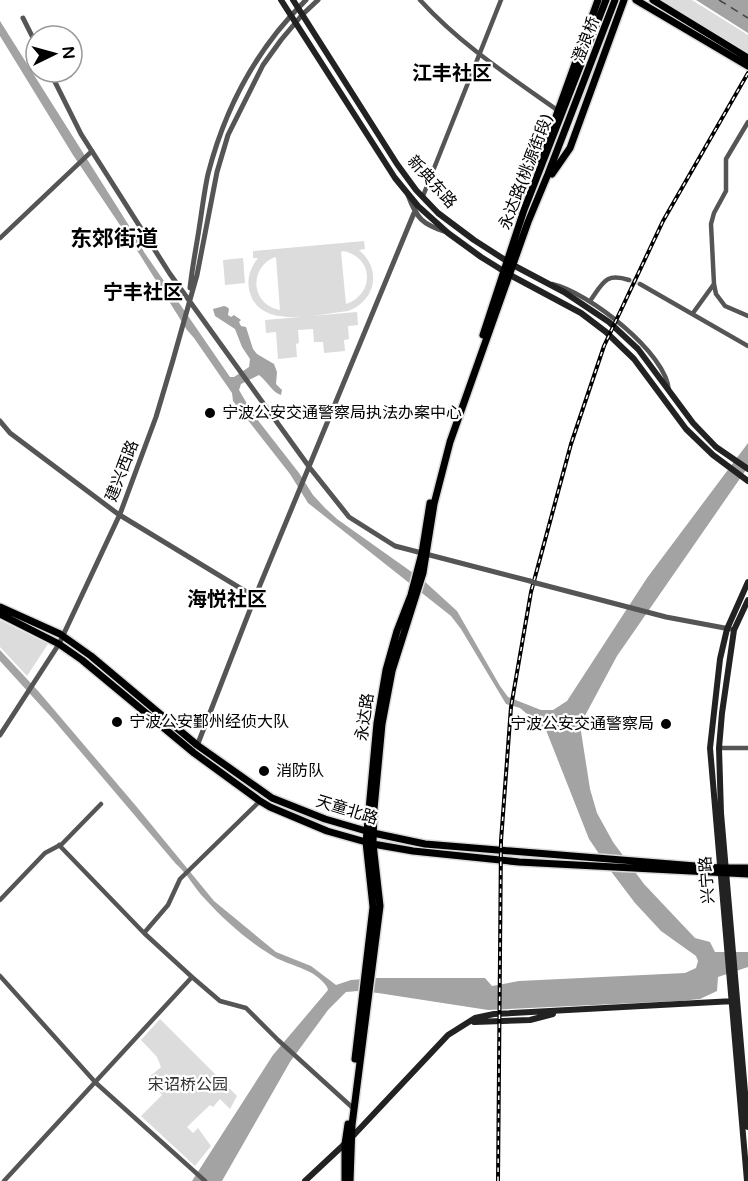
<svg xmlns="http://www.w3.org/2000/svg" width="748" height="1181" viewBox="0 0 748 1181" font-family="'Varela Round','Noto Sans SC',sans-serif">
<rect width="100%" height="100%" fill="#fff"/>
<!-- green -->
<path fill="#dcdcdc" fill-rule="evenodd" d="M658,0H692L748,35V54Z
M364,241L365,249L359,250C382,269 376,301 348,311C319,314 261,330 250,293C246,280 250,268 258,258H253V251ZM343,251C374,257 375,294 346,304L341,252ZM275,257L276,258L280,310C251,305 248,268 275,257Z
M243,258L245,283L225,285L223,260Z
M357,312L358,325L348,326L349,339L344,340L345,351L324,353L323,342H314L313,329L298,330L299,343L296,344L297,357L278,359L276,332L266,333L265,320Z
M0,620L48,644L27,676L0,647Z
M160,1019L237,1096L230,1109L220,1099L213,1107L210,1105L187,1127L193,1133L198,1128L211,1146L195,1166L141,1116L162,1095L148,1078L161,1067L157,1057L141,1040Z"/>
<!-- water -->
<path fill="#a3a3a3" d="M696,0H748V33Z
M0,21L133,232L144,252L230,377H234L249,367L250,359L242,347L235,329L215,316L213,309L224,306L227,307L229,309L228,315L231,317L234,315L241,320L239,322L241,326L246,327L253,349L257,354L274,364L277,372L276,384L282,390L281,395C273,393 267,381 259,375L241,384L239,390L253,414L299,473L313,495L325,508L337,519L423,580L457,611L500,686L508,697L541,710H553L567,701L647,578L748,443V467L617,656L580,725L590,789L597,813L613,842L644,884L695,938L710,942L715,952H748V967L718,977L717,991L700,999L679,1001L488,1010L378,993L358,991L346,992L328,1010L290,1062L222,1181H192L273,1055L328,990L327,987C315,969 294,967 276,958C250,943 225,921 205,899C194,888 188,874 176,864L52,718L0,661V650L39,692L136,806L214,901L276,952L311,966L336,985L351,980L376,978H485L492,986L519,981L685,973L696,968L698,961L696,956L661,931L635,903L610,870L589,839L546,730L520,708L506,704L461,629L451,616L308,503L290,474L233,401L232,393L194,338L187,330L140,255L73,155L0,36Z"/>
<g fill="none" stroke-linecap="round" stroke-linejoin="round">
<!-- ferry -->
<path stroke="#444" stroke-width="1.5" stroke-dasharray="8 6" stroke-linecap="butt" d="M719,0L748,18"/>
<!-- minor-tunnel -->
<path stroke="#d9d9d9" stroke-width="4.5" stroke-dasharray="4.5 2" stroke-linecap="butt" d="M629,280L640,284"/>
<!-- primary casing -->
<g stroke="#dbdbdb" stroke-width="10">
<path id="primary" d="M636,0L748,66
M653,0L748,58
M540,161L598,0
M552,174L570,148L624,0
M483,335L524,210L606,0
M0,607L60,634L91,656L197,745L272,798L325,819L373,833L425,844L720,868H748
M0,614L59,644L82,660L194,753L260,801L270,807L327,831L373,844L413,851L519,862L748,874
M355,1059L373,907L366,842L377,723L386,670L397,631L411,595L422,553L430,503
M345,1181V1144L348,1124
M350,1181L352,1125L380,906L373,844L374,809L382,724L392,671L423,573L434,504L450,442L528,222L548,174L615,0"/>
</g>
<!-- minor -->
<path stroke="#555" stroke-width="4.5" d="M420,0C460,44 509,76 557,110
M748,122L726,159V191L714,213L711,224L714,284L716,294L725,306L748,316
M423,196L501,0
M0,238L92,151
M552,284C588,292 667,353 669,391
M640,284L748,346
M590,301C603,283 605,272 629,280
M693,313L714,284
M719,748H748
M59,845L144,933L192,977L220,1001L246,1008L278,1040L354,1109
M0,900L45,853L62,844L101,804
M144,933L168,905L180,879L260,801
M0,976L96,1083L205,1181
M4,1181L192,977"/>
<!-- tertiary -->
<path stroke="#555" stroke-width="5" d="M23,18L36,44
M50,72L81,134L170,274L310,468L349,517L395,546L530,581
M408,195C417,219 422,224 446,232
M190,288C192,268 196,249 199,229C202,211 204,192 208,174C225,108 257,48 306,0
M0,421L10,433L118,514L255,597
M536,583L666,617L730,629
M0,735L59,644L120,514L156,417L173,360L197,275L217,172L228,135L263,65L281,40L302,15L318,0
M197,746L255,597L414,213"/>
<!-- secondary -->
<path stroke="#222" stroke-width="6" d="M281,0L395,178L418,206L448,233L481,257L510,275L581,313L606,332L634,359L686,429L713,455L748,481
M293,0L397,164L416,190L438,213L474,240L513,265L564,292L609,322L638,349L693,423L716,447L748,469
M748,600L734,630L722,713L719,748L721,813L748,1127
M474,1022L530,1020L553,1014
M305,1181L351,1138L448,1035L475,1018L494,1014L734,1001
M747,1181L710,748L720,659L727,629L748,582"/>
<!-- primary -->
<use href="#primary" stroke="#000" stroke-width="7"/>
<!-- rail casing -->
<g stroke="#000" stroke-width="4">
<path id="rail" d="M498,1181L501,841L511,707L531,592L571,444L604,346L663,221L748,73"/>
</g>
<!-- rail -->
<use href="#rail" stroke="#fff" stroke-width="1.5" stroke-dasharray="4.5" stroke-linecap="butt"/>
<!-- tertiary-bridge -->
<path stroke="#555" stroke-width="5" d="M530,581L536,583"/>
</g>
<!-- markers -->
<g fill="#000" stroke="#fff" stroke-width="2">
<circle cx="210" cy="413" r="6"/>
<circle cx="117" cy="722" r="6"/>
<circle cx="666" cy="724" r="6"/>
<circle cx="264" cy="771" r="6"/>
</g>
<g text-anchor="middle" dominant-baseline="central" stroke-width="4.5" stroke-linejoin="round" paint-order="stroke">
<!-- street labels -->
<g font-size="16" fill="#000" stroke="#fff">
<text transform="translate(586 40) rotate(-69)">澄浪桥</text>
<text transform="translate(526 172) rotate(-69)">永达路(桃源街段)</text>
<text transform="translate(432 182) rotate(48)">新典东路</text>
<text transform="translate(122 471) rotate(-69)">建兴西路</text>
<text transform="translate(365 717) rotate(-82)">永达路</text>
<text transform="translate(347 810) rotate(17)">天童北路</text>
<text transform="translate(707 880) rotate(-94)">兴宁路</text>
</g>
<!-- poi labels -->
<g font-size="16" fill="#000" stroke="#fff" text-anchor="start">
<text x="222" y="413">宁波公安交通警察局执法办案中心</text>
<text x="129" y="722">宁波公安鄞州经侦大队</text>
<text x="654" y="724" text-anchor="end">宁波公安交通警察局</text>
<text x="276" y="771">消防队</text>
</g>
<!-- park labels -->
<g font-size="16" fill="#333" stroke="#fff">
<text x="188" y="1085">宋诏桥公园</text>
</g>
<!-- quarter labels -->
<g font-size="20" font-weight="bold" fill="#000" stroke="#fff">
<text x="452" y="74">江丰社区</text>
<text x="143" y="293">宁丰社区</text>
<text x="227" y="600">海悦社区</text>
</g>
<!-- district labels -->
<g font-size="22" font-weight="bold" fill="#000" stroke="#fff">
<text x="114" y="239">东郊街道</text>
</g>
</g>
<!-- north arrow -->
<g transform="translate(54 54) rotate(85)"><circle r="28" fill="#ffffff" stroke="#999999" stroke-width="1.5"/>
<path d="M0-4.5L10 22L0 15L-10 22Z" fill="#000000"/>
<text y="-9" font-size="16" font-weight="bold" text-anchor="middle" fill="#000000">N</text>
</g>
</svg>
